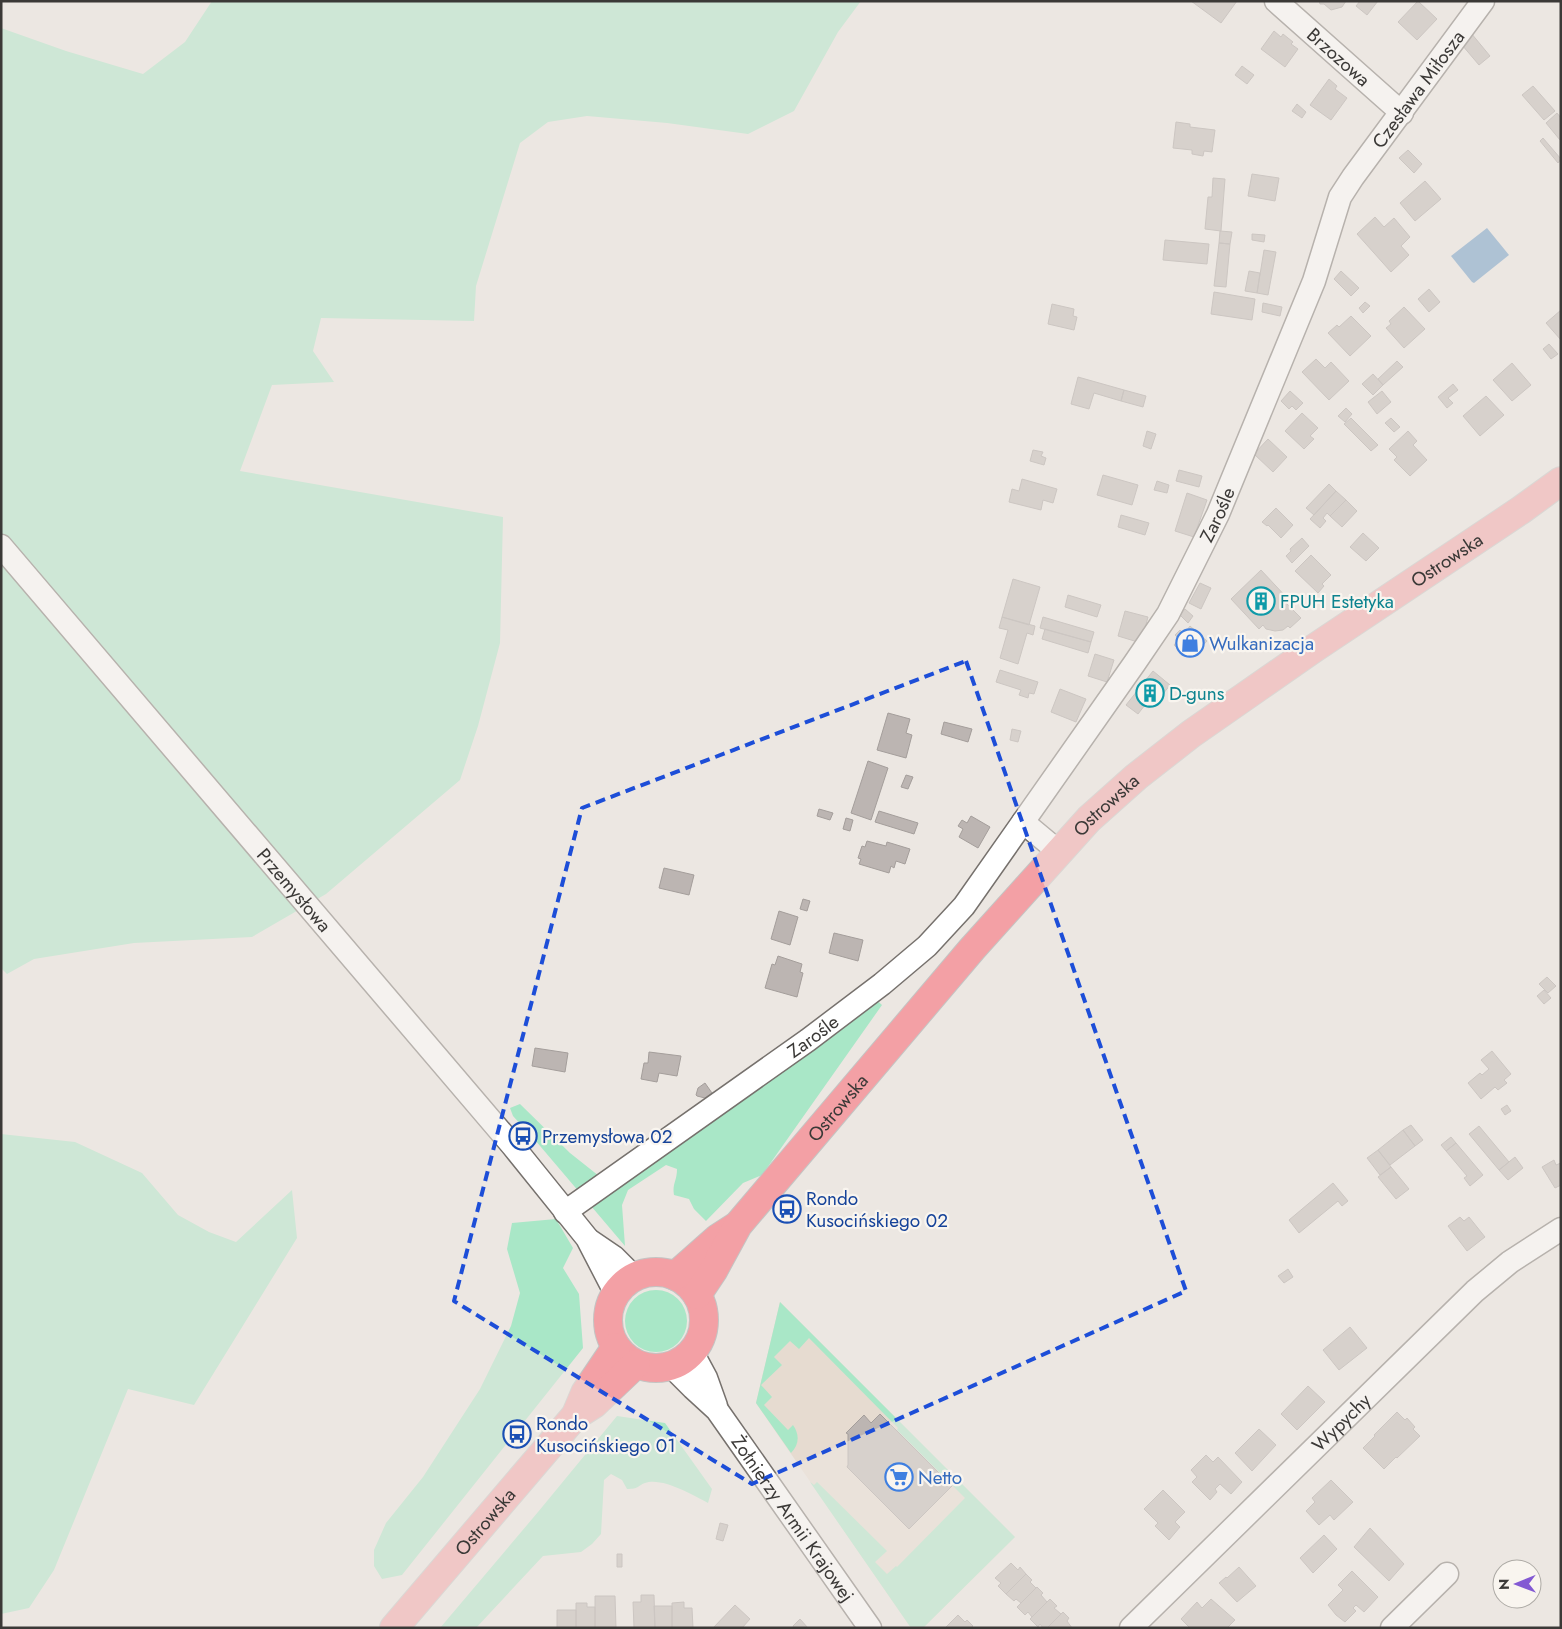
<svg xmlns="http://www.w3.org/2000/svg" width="1562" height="1629" viewBox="0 0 1562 1629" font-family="Jost,sans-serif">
<rect width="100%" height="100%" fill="#ece7e2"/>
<!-- built -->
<path fill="#e6dbd0" d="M780,1302L1015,1537L923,1628H911L756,1403Z"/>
<!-- green -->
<path fill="#a9e7c7" d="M212,1H861L838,32L794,111L748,134L667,123L587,116L548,122L520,143L476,286L474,321L321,318L313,351L334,382L272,385L240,471L503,517L500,643L478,726L460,780L326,894L252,937L134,943L34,959L7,974L1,968V28L66,51L143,74L185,42Z
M871,995L882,1005L762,1175L743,1183L706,1221L694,1209L689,1199L674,1195C672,1184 677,1181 677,1169L666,1165L628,1190L622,1205L625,1246L535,1140L513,1116L510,1108L520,1104L570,1153L599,1176Z
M1,1134L75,1142L142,1173L178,1215L209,1232L236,1242L292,1190L297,1238L194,1405L128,1389L54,1570L29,1608L1,1614Z
M556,1219L573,1248L563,1268L579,1294L583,1348L402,1575L382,1579L374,1566V1550L386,1523L423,1477L480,1389L511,1326L520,1293L507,1249L512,1223Z
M625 1321a31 31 0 1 1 62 0a31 31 0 1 1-62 0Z
M780,1302L1015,1537L923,1628H911L810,1482L814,1485L817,1482L887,1551L875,1562L887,1574L896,1566L897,1567L965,1498L897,1430L898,1428L809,1338L799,1349L790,1341L774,1357L782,1365L761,1385L772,1397L764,1405L788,1430L793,1425C800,1435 799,1445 791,1453L756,1403Z
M617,1416L665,1423L712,1489L708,1503C693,1495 662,1477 645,1483C637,1486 639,1489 627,1489L622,1480L611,1474L604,1480L601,1534L592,1544L581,1552L543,1556L476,1628H440L538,1512Z"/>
<!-- water -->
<path fill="#6395c3" d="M1487,228L1509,255L1474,283L1472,282L1451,256Z"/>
<!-- building -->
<path fill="#bcb5b2" stroke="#a49e9b" d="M1191,1H1237L1221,23Z
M1319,1H1346L1342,7L1331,10L1324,4H1320Z
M1360,1H1378L1367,15L1356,6Z
M1418,1L1437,19L1417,40L1398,22Z
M1274,31L1281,37L1283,34L1293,42L1291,44L1298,49L1285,67L1261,49Z
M1471,33L1490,56L1479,65L1462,45Z
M1242,66L1254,75L1247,84L1235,75Z
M1329,79L1337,86L1335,89L1347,98L1331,120L1310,105Z
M1533,86L1555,111L1544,120L1522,95Z
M1297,104L1306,112L1302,118L1292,111Z
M1557,113L1561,118L1560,140L1546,123Z
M1176,122L1190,124V127L1215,130L1212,152L1204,151L1203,156L1192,154V150L1173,148Z
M1543,138L1561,159L1558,163L1540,141Z
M1408,150L1422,164L1414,173L1399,158Z
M1252,174L1279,178L1275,201L1248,196Z
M1213,178L1225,179L1221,231L1205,229L1208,197H1212Z
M1425,181L1441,199L1415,221L1400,203Z
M1375,217L1384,227L1394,218L1410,237L1401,246L1409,255L1391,272L1357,234Z
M1220,231L1232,232L1230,244L1219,243Z
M1252,234L1265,235L1264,242L1252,240Z
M1165,240L1209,244L1207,264L1163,260Z
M1219,243L1230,244L1226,287L1214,286Z
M1264,250L1276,252L1268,295L1257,293Z
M1249,271L1260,273L1257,293L1245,291Z
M1341,271L1359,288L1351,296L1334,279Z
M1429,289L1440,302L1429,312L1418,299Z
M1214,292L1255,299L1252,320L1211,314Z
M1365,302L1370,306L1363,313L1359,308Z
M1263,303L1282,307L1280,316L1262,312Z
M1052,304L1074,309L1073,316L1077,317L1074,330L1048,324Z
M1404,307L1425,329L1404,348L1386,328L1391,324L1389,321Z
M1561,310V340L1546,323Z
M1351,316L1371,336L1350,356L1328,333L1337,325L1339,327Z
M1549,344L1558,354L1551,359L1543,349Z
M1316,359L1325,368L1331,362L1349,381L1329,400L1302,372Z
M1397,361L1403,367L1383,385L1378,379Z
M1512,363L1531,385L1512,401L1493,380Z
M1373,374L1383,385L1373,395L1362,384Z
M1078,377L1124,390L1121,401L1094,393L1089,409L1071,404Z
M1453,384L1458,390L1448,398L1453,403L1447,408L1438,397Z
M1124,390L1146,396L1143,407L1121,401Z
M1290,391L1303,403L1296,410L1292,406L1289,409L1281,401Z
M1382,391L1391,402L1377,414L1368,402Z
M1486,396L1504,415L1480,436L1463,416Z
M1346,408L1352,414L1345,422L1338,416Z
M1302,413L1318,428L1310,436L1314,439L1304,449L1285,431Z
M1351,418L1378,445L1371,451L1344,424Z
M1391,418L1400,427L1394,432L1385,423Z
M1147,431L1156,434L1151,449L1143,446Z
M1408,431L1417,441L1413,445L1427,460L1410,476L1394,460L1397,457L1389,449Z
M1268,439L1287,457L1273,472L1254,454Z
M1033,450L1043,452L1041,456L1046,458L1044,465L1030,461Z
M1179,470L1202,476L1199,487L1176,481Z
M1103,475L1138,485L1132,505L1097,495Z
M1022,479L1057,489L1053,503L1043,500L1041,510L1009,502L1012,489L1019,491Z
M1157,481L1169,485L1167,493L1154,490Z
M1329,484L1336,491L1314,515L1306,508Z
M1336,491L1346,500L1330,516L1327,513L1323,518L1326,521L1320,528L1310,519Z
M1187,493L1207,500L1194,537L1175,531Z
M1346,500L1357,511L1342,527L1330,516Z
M1276,508L1293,525L1281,538L1268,525L1267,526L1262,522Z
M1121,515L1149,523L1145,535L1118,527Z
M1363,533L1379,548L1366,561L1350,547Z
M1302,538L1309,546L1292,563L1286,556L1291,551L1290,549Z
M1311,555L1331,575L1322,584L1324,586L1318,593L1295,571Z
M1261,570L1289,600L1286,603L1301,618L1290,628L1288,626L1283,630L1275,631L1266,629L1263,625L1259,629L1231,599Z
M1013,579L1040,587L1029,625L1002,617Z
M1200,583L1211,588L1201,609L1189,603Z
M1068,595L1101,605L1097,617L1065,607Z
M1185,609L1193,616L1188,623L1180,615Z
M1125,611L1148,617L1141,643L1118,636Z
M1002,617L1035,626L1033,635L1027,633L1018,664L1000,658L1008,630L999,628Z
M1043,617L1094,632L1091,642L1040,628Z
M1190,626L1207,641L1192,657L1181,648L1179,650L1174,645L1179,639L1175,635L1180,630L1184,634Z
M1045,629L1091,642L1088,653L1042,639Z
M1095,654L1114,660L1107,682L1088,676Z
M1000,670L1038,682L1034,694L1029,693L1028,698L1019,695L1021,690L996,682Z
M1153,671L1170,685L1156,703L1154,702L1149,708L1145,705L1138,714L1126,705Z
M1060,689L1086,699L1076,722L1051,712Z
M888,713L910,719L906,733L912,735L906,758L877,750Z
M944,722L972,729L968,742L941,734Z
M1012,729L1021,731L1018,742L1010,740Z
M868,761L888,768L871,820L851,813Z
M906,775L913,777L908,789L901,787Z
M819,809L833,813L830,820L817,816Z
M879,811L918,823L914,834L875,822Z
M971,816L990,827L978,848L959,837L963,829L958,826L962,820L967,823Z
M846,818L853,820L850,831L843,829Z
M867,841L886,846L887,842L910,849L905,864L896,861L894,868L891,866L889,873L859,864L861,859L858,858L862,846L865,847Z
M664,868L694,875L689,895L659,888Z
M803,899L810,901L807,911L800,909Z
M779,911L798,917L790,945L771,939Z
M834,933L863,940L858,961L829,953Z
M778,956L802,964L800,972L803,973L797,997L765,988L772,964L775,965Z
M1547,977L1556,986L1548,993L1539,984Z
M1544,990L1551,998L1544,1004L1537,996Z
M535,1048L568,1053L565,1072L532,1066Z
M1492,1051L1511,1074L1504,1080L1507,1083L1498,1090L1495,1087L1481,1099L1468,1083L1480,1073L1482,1075L1489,1069L1481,1060Z
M649,1052L681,1056L677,1076L659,1073L657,1082L641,1079L644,1063H648Z
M705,1083L712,1093L705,1098L697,1096L696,1095L698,1088Z
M1507,1105L1511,1111L1505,1115L1501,1109Z
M1411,1125L1423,1140L1415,1146L1403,1130Z
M1479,1126L1509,1162L1499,1170L1469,1134Z
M1403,1130L1415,1146L1390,1165L1378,1150Z
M1451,1137L1456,1143L1446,1151L1441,1145Z
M1456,1143L1483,1175L1470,1186L1464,1178L1467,1176L1446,1151Z
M1378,1150L1391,1167L1380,1175L1367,1158Z
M1515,1157L1523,1168L1508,1180L1499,1170Z
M1554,1160L1556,1165L1561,1163V1185L1555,1188L1542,1167Z
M1391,1167L1409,1189L1396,1199L1378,1177Z
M1333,1183L1348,1201L1342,1206L1338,1201L1299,1233L1289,1220Z
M1460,1217L1464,1221L1469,1217L1485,1237L1467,1251L1448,1226Z
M1288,1269L1293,1277L1284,1283L1278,1276Z
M1350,1327L1367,1348L1339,1370L1323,1350Z
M1308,1386L1325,1402L1297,1430L1281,1414Z
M1397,1412L1405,1420L1407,1418L1415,1427L1413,1429L1420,1436L1397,1458L1396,1457L1384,1469L1363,1448L1375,1436L1374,1435Z
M880,1414L952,1486L909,1529L847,1467L848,1465V1434L846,1433L864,1415L871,1423Z
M1259,1429L1276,1445L1252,1471L1235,1453Z
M1206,1455L1213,1462L1218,1457L1242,1482L1231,1494L1220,1484L1215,1489L1217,1492L1210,1500L1192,1482L1197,1477L1191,1470Z
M1331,1480L1353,1502L1334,1520L1330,1515L1319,1525L1306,1511L1315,1502L1312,1498Z
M1163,1490L1185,1512L1175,1522L1180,1527L1169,1540L1155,1526L1158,1523L1144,1509Z
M720,1523L728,1525L723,1541L716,1539Z
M1370,1528L1404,1564L1389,1581L1354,1547Z
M1324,1535L1337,1549L1313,1573L1300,1558Z
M617,1554H622V1567H617Z
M1011,1563L1018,1570L1020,1567L1026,1574L1006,1594L998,1586L1001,1583L995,1578Z
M1239,1567L1256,1586L1237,1602L1219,1583L1226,1577L1227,1578Z
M1352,1571L1378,1597L1364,1612L1356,1605L1353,1608L1356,1611L1345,1622L1336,1615L1328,1605L1343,1590L1338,1585Z
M1026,1574L1032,1580L1030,1582L1036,1588L1021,1603L1016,1599L1014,1601L1006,1594Z
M1037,1587L1043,1593L1041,1595L1047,1602L1032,1617L1028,1612L1025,1615L1017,1607Z
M641,1595H654L655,1628H634L633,1602H641Z
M595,1596H615L616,1628H595Z
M1050,1599L1057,1606L1054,1608L1061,1614L1047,1628H1043L1040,1624L1038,1627L1030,1619Z
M1211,1599L1235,1620L1227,1628H1190L1181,1619L1197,1602L1202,1608Z
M684,1602V1608H692L693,1628H672V1603Z
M576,1603H587V1607H595V1628H576Z
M735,1605L750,1619L742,1628H713Z
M654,1606H672V1628H655Z
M557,1610H576V1628H557Z
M1063,1612L1069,1618L1067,1621L1072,1628H1047Z
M958,1615L965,1622L967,1620L973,1626L971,1628H945Z
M800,1619L808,1628H794L793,1626Z"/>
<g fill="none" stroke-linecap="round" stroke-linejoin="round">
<!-- minor casing -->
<g stroke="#76716d" stroke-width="25">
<g id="minor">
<path id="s1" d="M1276,1L1402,113"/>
<path id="s2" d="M1,546L512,1145L587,1238L616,1294"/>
<path d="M1023,822L1059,852"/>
<path id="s3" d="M565,1212L808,1040L882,984L927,946L964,906L1134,664L1168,614L1218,514L1314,281L1340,197L1353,177L1483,1"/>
<path d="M589,1240L614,1257L634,1277"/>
<path d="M692,1352L706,1378L716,1406"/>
<path id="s4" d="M671,1366L693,1388L717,1410L870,1628"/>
<path id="s5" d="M1131,1628L1475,1291L1510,1262L1561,1229"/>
<path d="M1392,1628L1447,1574"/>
</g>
</g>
<!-- major casing -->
<g stroke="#c4c4c3" stroke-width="30">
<g id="major">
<circle cx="656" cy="1320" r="48"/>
<path d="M675,1276L718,1238L735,1227"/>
<path id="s6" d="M697,1295L713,1271L738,1225L972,949L1089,819L1136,777L1191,734L1313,649L1521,510L1561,481"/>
<path d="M577,1412L585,1393L616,1347"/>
<path id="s7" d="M394,1628L575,1416L594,1404L636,1364"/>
</g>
</g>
<!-- minor -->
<use href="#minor" stroke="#fff" stroke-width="22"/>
<!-- major -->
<use href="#major" stroke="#f3a0a5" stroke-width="28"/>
</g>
<!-- marked area -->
<path d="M0 0H1562V1629H0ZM966,661L1186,1291L752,1484L454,1301L582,808Z" fill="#ece7e2" fill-opacity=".55" fill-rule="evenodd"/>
<path fill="none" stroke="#1d4ed8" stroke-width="4" stroke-dasharray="10 6" stroke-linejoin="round" d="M966,661L1186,1291L752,1484L454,1301L582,808Z"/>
<!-- icons -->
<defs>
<g id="building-ring" transform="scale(1.4375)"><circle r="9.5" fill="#f9f5ef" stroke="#0f9aa8" stroke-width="1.5"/><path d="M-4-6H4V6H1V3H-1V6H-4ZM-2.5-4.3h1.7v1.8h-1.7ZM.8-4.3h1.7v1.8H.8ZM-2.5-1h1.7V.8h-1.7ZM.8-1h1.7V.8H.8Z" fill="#0f9aa8"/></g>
<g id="shop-ring" transform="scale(1.4375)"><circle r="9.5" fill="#f9f5ef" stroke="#3f7fe0" stroke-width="1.5"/><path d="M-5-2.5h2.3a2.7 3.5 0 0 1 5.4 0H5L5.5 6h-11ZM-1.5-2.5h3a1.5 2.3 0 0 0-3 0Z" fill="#3f7fe0"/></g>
<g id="bus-ring" transform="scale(1.4375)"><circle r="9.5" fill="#f9f5ef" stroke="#1a4fb4" stroke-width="1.5"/><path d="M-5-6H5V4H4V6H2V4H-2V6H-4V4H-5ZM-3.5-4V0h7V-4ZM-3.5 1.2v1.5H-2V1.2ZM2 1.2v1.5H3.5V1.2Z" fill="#1a4fb4"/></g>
<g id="supermarket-ring" transform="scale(1.4375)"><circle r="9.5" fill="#f9f5ef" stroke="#3f7fe0" stroke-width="1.5"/><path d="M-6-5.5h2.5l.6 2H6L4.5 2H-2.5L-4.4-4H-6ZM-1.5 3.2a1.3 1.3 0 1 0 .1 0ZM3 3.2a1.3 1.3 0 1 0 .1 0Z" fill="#3f7fe0"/></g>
</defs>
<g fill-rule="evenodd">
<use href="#building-ring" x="1261" y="601"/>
<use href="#shop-ring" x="1190" y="643"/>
<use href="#building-ring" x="1150" y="693"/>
<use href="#bus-ring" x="523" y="1136"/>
<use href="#bus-ring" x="787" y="1209"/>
<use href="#bus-ring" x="517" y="1434"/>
<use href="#supermarket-ring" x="899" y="1477"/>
</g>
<g text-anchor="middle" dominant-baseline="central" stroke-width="4.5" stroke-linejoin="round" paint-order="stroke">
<!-- street labels -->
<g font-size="19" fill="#3b3937" stroke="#f9f5ef">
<text stroke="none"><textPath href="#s1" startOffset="84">Brzozowa</textPath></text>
<text stroke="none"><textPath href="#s3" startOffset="1445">Czesława Miłosza</textPath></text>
<text stroke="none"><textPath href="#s3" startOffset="971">Zarośle</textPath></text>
<text stroke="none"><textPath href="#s6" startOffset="1060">Ostrowska</textPath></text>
<text stroke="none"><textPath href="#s6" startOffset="640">Ostrowska</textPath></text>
<text stroke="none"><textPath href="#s2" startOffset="452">Przemysłowa</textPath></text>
<text stroke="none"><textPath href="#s3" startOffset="304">Zarośle</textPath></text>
<text stroke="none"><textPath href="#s6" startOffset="235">Ostrowska</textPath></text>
<text stroke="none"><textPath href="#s5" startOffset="294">Wypychy</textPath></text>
<text stroke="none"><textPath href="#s4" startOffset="196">Żołnierzy Armii Krajowej</textPath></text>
<text stroke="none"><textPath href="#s7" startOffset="140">Ostrowska</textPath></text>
</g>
<!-- culture labels -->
<g font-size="19" fill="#0d838f" stroke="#f9f5ef" text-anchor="start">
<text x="1280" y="601">FPUH Estetyka</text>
<text x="1169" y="693">D-guns</text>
</g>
<!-- shop labels -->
<g font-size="19" fill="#366cbe" stroke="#f9f5ef" text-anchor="start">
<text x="1209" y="643">Wulkanizacja</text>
<text x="918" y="1477">Netto</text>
</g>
<!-- transit labels -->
<g font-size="19" fill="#164399" stroke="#f9f5ef" text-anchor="start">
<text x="542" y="1136">Przemysłowa 02</text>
<text x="806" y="1198">Rondo<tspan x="806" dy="22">Kusocińskiego 02</tspan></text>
<text x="536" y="1423">Rondo<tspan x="536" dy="22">Kusocińskiego 01</tspan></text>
</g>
</g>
<!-- border -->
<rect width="1562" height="1629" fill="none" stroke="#3b3937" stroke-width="5"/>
<!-- north arrow -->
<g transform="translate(1517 1584) rotate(269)"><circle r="24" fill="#f9f5ef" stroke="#adaaa5"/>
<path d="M0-4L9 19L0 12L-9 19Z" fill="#8359d3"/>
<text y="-8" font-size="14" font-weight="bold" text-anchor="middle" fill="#3b3937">N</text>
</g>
</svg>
